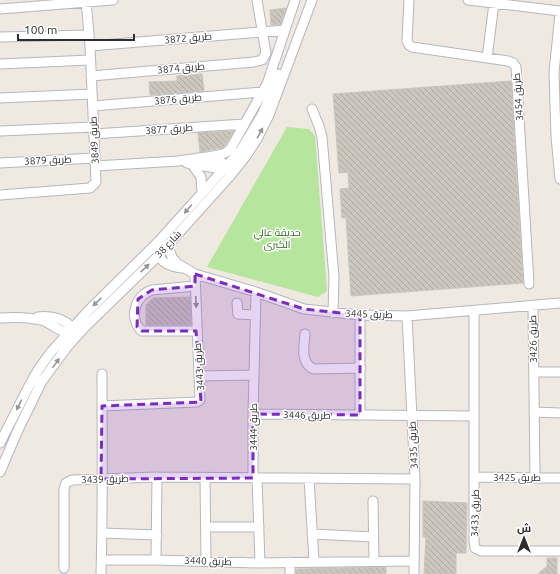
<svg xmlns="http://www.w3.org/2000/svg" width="560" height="574" viewBox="0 0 560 574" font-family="Ubuntu,Cairo,sans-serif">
<defs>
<pattern id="building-back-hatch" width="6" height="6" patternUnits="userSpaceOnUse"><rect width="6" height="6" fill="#cbc7bf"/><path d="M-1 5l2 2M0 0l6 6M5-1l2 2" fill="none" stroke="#afaba4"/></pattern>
</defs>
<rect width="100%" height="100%" fill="#efe9e1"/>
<!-- park -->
<path fill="#b6e59e" d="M287,127L309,129L315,136L327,291L318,297L207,267Z"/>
<!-- building -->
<path fill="url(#building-back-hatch)" stroke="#cbc5ba" d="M286,8L281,24L271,25L270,10Z
M202,74L204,91L150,95L149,82L177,81V76Z
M511,81L523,283L351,296L346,218H342L340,189L349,188L348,172L339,173L333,94Z
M234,131L226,144L222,148L200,152L198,133Z
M190,297L191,325H146V305L153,298Z
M423,501L467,503L466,553H456V574H424L426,537H423Z
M547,558H557V574H538L547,566Z
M386,567V574H296V569Z"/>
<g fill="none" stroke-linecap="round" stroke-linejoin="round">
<!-- minor casing -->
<g stroke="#b4b7c1" stroke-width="11">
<path id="minor" d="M409,0L407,41L409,45L412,47L508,61L513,63L516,67L529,284
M468,0L560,11
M0,9L113,0
M560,14L554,72L556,136L560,179
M0,37L89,35
M90,46L285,30
M487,58L494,3
M0,64L90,60
M91,76L254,62L262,60L266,53L257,0
M0,98L92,94
M93,106L263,92
M312,109L319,126L322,137L334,277L333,313
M0,131L94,127
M94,134L244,124
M199,158C210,156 224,157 231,148L267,84L295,0
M0,163L95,158
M187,163L227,170
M191,163L201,177L202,193
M96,166L178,161L199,158L220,162L227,165L230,170
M0,195L90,188L96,182L90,46L86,0
M167,245L173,259L178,264L195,274L256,292L304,309L360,315L407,316L560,303
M158,251C159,263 172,267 182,268
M195,286L152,290C135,295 128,319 142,331H196
M237,303L238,314L255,315
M533,306L535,478
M474,311V541L475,548L481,551H560
M360,315V415
M407,316L415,479L414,574
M38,317C52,315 62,318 72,327V333
M0,318C13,317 28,317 41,320C51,323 64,335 73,334
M305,334C304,346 300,364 314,369L361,368
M534,372H560
M199,376L254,375
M102,406L197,402L200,400L195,274
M534,412L560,413
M253,414L474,416
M0,443L28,388L38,370L51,352L88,311L158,242L241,150L263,113L278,74
M0,472L18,430L42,381L67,347L84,328L159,255L230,176L246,156L257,139L269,115L312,0
M475,477L560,478
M205,478L206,561
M253,478V414L256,292
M257,478L260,563
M309,478L314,562
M373,501L374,561
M206,527H259
M103,533L157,535
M312,534L373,537
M102,560H156L260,563L414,561
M156,560L157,477
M290,562V574
M64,568V489L66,483L72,480L157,477L415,479
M101,574C103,507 102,441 102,374"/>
</g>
<!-- minor -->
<use href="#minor" stroke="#fff" stroke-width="9"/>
</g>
<!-- one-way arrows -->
<defs><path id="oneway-solid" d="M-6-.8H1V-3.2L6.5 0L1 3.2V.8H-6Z"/></defs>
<g fill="#969696">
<use href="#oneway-solid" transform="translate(260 133) rotate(-61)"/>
<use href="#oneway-solid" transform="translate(188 209) rotate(130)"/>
<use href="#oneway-solid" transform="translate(145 268) rotate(-43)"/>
<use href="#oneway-solid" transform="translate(97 302) rotate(137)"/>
<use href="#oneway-solid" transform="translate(196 302) rotate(88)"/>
<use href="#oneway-solid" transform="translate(56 363) rotate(-54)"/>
<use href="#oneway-solid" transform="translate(19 405) rotate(117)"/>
</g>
<!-- marked area -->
<path fill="#7b2cbf" fill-opacity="0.2" stroke="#7b2cbf" stroke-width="3" stroke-dasharray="8 5" stroke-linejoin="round" d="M195,274L304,309L360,315V415L253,414V478L101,479L102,406L201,402L196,331H142L137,327L138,299L152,290L195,286Z"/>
<g text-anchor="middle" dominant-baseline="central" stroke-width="3" stroke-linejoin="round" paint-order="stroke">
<!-- street labels -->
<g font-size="10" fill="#2e2e2e" stroke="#fff">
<text transform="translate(188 38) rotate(-5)">طريق 3872</text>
<text transform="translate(181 68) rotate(-5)">طريق 3874</text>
<text transform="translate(518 97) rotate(-94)">طريق 3454</text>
<text transform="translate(178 99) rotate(-5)">طريق 3876</text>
<text transform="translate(169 129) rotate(-4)">طريق 3877</text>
<text transform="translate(94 140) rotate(-93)">طريق 3849</text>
<text transform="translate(48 160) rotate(-3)">طريق 3879</text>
<text transform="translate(168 244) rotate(-47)">شارع 38</text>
<text transform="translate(369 314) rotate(2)">طريق 3445</text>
<text transform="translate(533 339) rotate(-91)">طريق 3426</text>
<text transform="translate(199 367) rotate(-94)">طريق 3443</text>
<text transform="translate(307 415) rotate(1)">طريق 3446</text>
<text transform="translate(253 427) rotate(-90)">طريق 3444</text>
<text transform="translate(413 445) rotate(-93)">طريق 3435</text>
<text x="517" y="477">طريق 3425</text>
<text transform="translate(105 479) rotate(-2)">طريق 3439</text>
<text transform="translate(475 513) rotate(-89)">طريق 3433</text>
<text transform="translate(208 561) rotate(2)">طريق 3440</text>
</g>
<!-- park labels -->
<g font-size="10" fill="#2c6e1b" stroke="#fff">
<text x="277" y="232">حديقة عالي<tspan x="277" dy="12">الكبرى</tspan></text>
</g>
</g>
<!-- north arrow -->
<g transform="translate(524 538)" stroke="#ffffff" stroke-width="3" paint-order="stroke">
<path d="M0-3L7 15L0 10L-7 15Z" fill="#2e2e2e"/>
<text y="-6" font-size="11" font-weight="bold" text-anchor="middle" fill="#2e2e2e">ش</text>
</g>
<!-- scale -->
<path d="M18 34v6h116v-6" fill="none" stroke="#2e2e2e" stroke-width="2"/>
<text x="24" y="34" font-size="12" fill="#2e2e2e" stroke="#ffffff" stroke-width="3" paint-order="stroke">100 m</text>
</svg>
